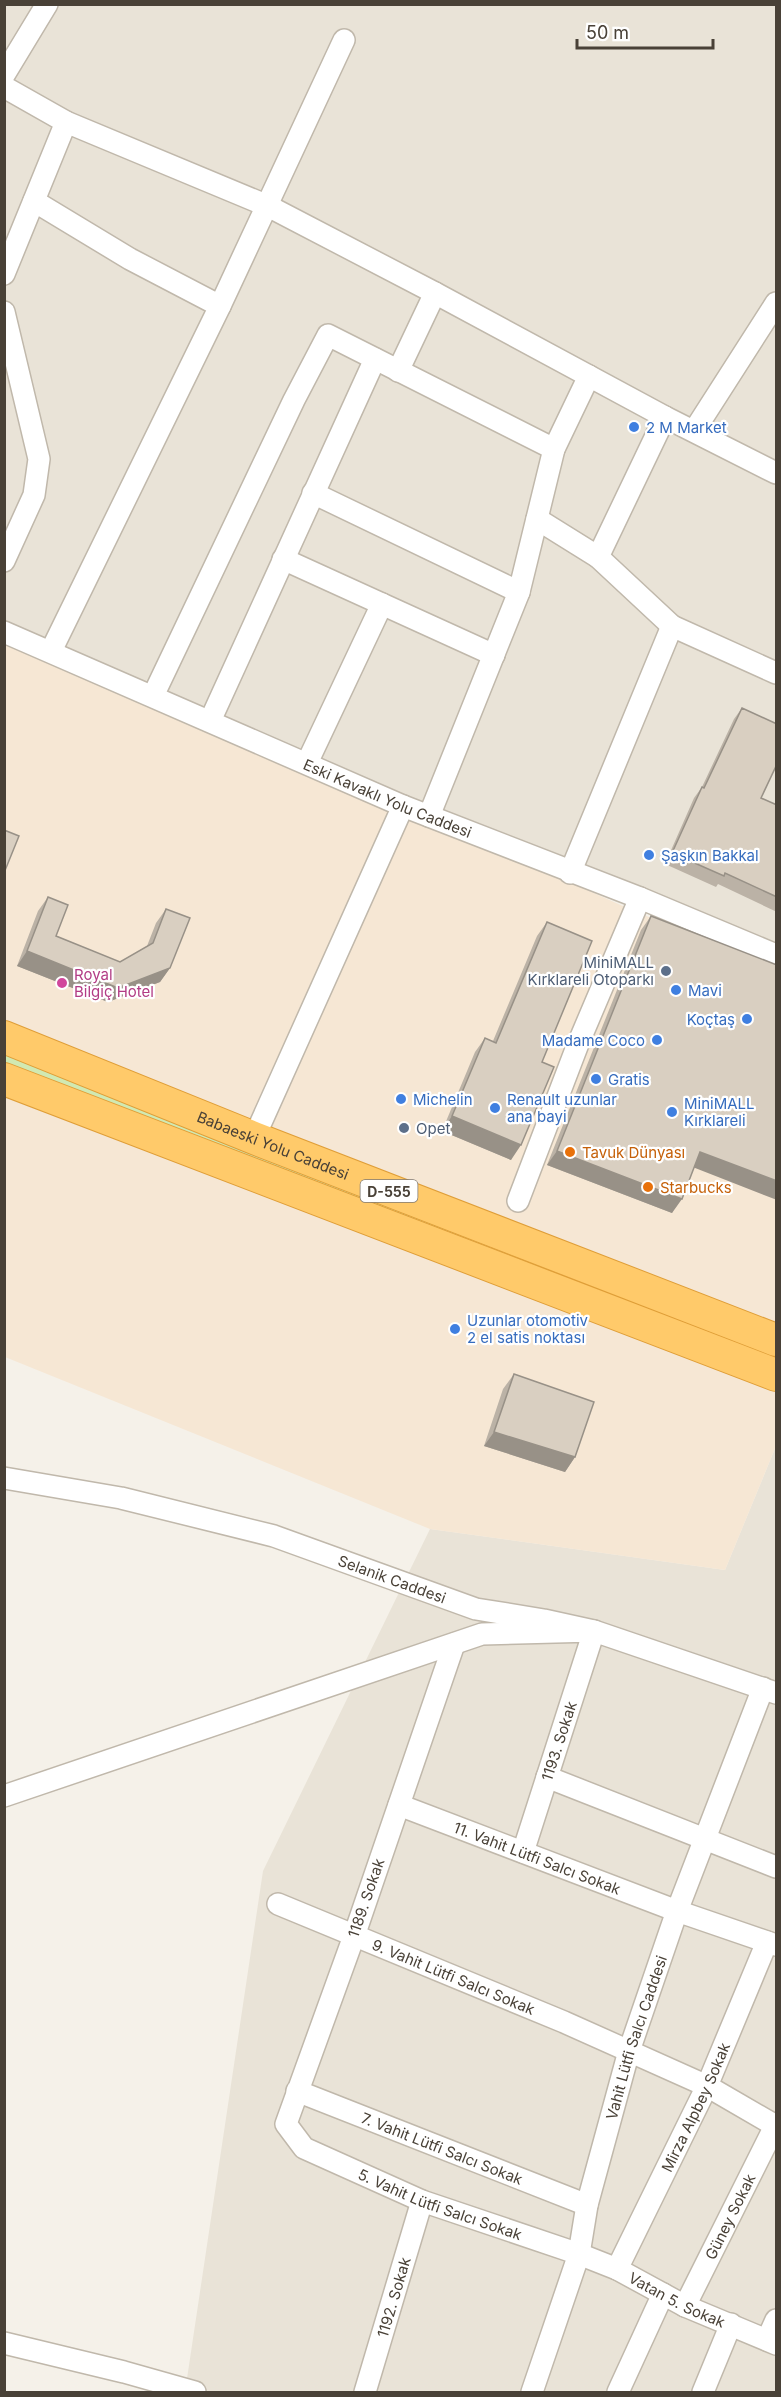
<svg xmlns="http://www.w3.org/2000/svg" width="781" height="2397" viewBox="0 0 781 2397" font-family="Inter,sans-serif">
<rect width="100%" height="100%" fill="#f5f1e9"/>
<!-- residential -->
<path fill="#e9e3d7" d="M4,5H776V945L408,798L5,632Z
M776,1446V2392H185L263,1871L430,1529L725,1570Z"/>
<!-- commercial -->
<path fill="#f6e7d4" d="M4,633L210,721L625,907L776,970V1446L725,1570L430,1529L5,1357Z"/>
<!-- green -->
<path fill="#d1e9b2" d="M4,1053L776,1349V1359L5,1066Z"/>
<g fill="none" stroke-linecap="round" stroke-linejoin="round">
<!-- minor casing -->
<g stroke="#c0b8ab" stroke-width="24">
<g id="minor">
<path d="M4,75L47,4"/>
<path d="M4,87L66,122L268,206L435,293L665,417L776,473"/>
<path d="M34,201L130,259L220,306"/>
<path d="M4,274L66,122"/>
<path d="M4,312L39,459L34,495L4,561"/>
<path d="M398,371L435,293"/>
<path d="M694,431L776,303"/>
<path d="M313,493L519,592"/>
<path d="M537,519L598,557L665,417"/>
<path d="M598,557L672,626"/>
<path d="M283,559L494,655"/>
<path id="s1" d="M4,632L403,806L640,898L776,955"/>
<path d="M51,651L220,306L344,40"/>
<path d="M153,696L294,400L328,335L554,449"/>
<path d="M210,721L375,359"/>
<path d="M307,763L382,604"/>
<path d="M429,816L519,592L554,449L589,376"/>
<path d="M570,873L672,626L776,673"/>
<path d="M254,1138L403,806"/>
<path d="M518,1201L578,1044L640,898"/>
<path id="s2" d="M4,1478L121,1498L274,1536L476,1609L544,1620L594,1631L776,1693"/>
<path id="s3" d="M454,1644L354,1936L286,2124L304,2148L422,2201L579,2254L617,2269L685,2306L776,2344"/>
<path d="M547,1777L776,1867"/>
<path d="M4,1796L482,1634L594,1631L523,1852"/>
<path id="s4" d="M399,1805L677,1911L776,1945"/>
<path id="s5" d="M278,1904L564,2022L707,2086L776,2126"/>
<path id="s6" d="M297,2091L587,2205"/>
<path id="s7" d="M617,2269L707,2086L767,1942"/>
<path id="s8" d="M685,2306L775,2126"/>
<path d="M767,2340L776,2320"/>
<path d="M4,2343L124,2372L195,2392"/>
<path id="s9" d="M365,2392L422,2201"/>
<path id="s10" d="M532,2392L579,2254L587,2205L629,2051L677,1911L763,1688"/>
<path d="M618,2392L663,2294"/>
<path d="M703,2392L731,2324"/>
</g>
</g>
<!-- highway casing -->
<g stroke="#df9e38" stroke-width="34">
<g id="highway">
<path id="s11" d="M4,1037L254,1138L776,1340"/>
<path d="M4,1079L776,1375"/>
</g>
</g>
<!-- minor -->
<use href="#minor" stroke="#fff" stroke-width="21"/>
<!-- highway -->
<use href="#highway" stroke="#ffca6a" stroke-width="32"/>
</g>
<!-- wall -->
<path fill="#bbb2a6" d="M742,708L761,798L777,805V912L718,884L716,887L665,864L694,798L702,787L734,719Z
M48,897L56,936L120,962L147,946L156,923L166,909L170,968L160,982L108,1002L17,966L38,911Z
M651,916L694,1168L672,1213L547,1165L641,930Z
M547,922L542,1062L511,1160L442,1131L475,1052L485,1038L493,1041L537,936Z
M514,1374L575,1457L565,1472L484,1446L503,1389Z"/>
<!-- shaded-wall -->
<path fill="#989187" d="M27,951L170,968L160,982L108,1002L17,966Z
M452,1116L521,1145L511,1160L442,1131Z
M557,1151L682,1199L672,1213L547,1165Z
M700,1152L777,1181V1200L690,1166Z
M494,1432L575,1457L565,1472L484,1446Z"/>
<!-- building -->
<path fill="#d9cfc1" stroke="#989187" stroke-width="1.5" d="M742,708L777,724V764L761,798L777,805V897L725,873L724,876L672,853L702,787L704,788Z
M4,830L19,836L4,873Z
M48,897L68,905L56,936L120,962L153,943L166,909L190,918L170,968L118,988L27,951Z
M651,916L777,965V1181L700,1152L682,1199L557,1151Z
M547,922L592,941L542,1062L554,1067L521,1145L452,1116L485,1038L496,1043Z
M514,1374L594,1402L575,1457L494,1432Z"/>
<!-- markers -->
<g fill="#3f7fe0" stroke="#fff" stroke-width="2">
<circle cx="634" cy="427" r="6"/>
<circle cx="649" cy="855" r="6"/>
<circle cx="676" cy="990" r="6"/>
<circle cx="747" cy="1019" r="6"/>
<circle cx="657" cy="1040" r="6"/>
<circle cx="596" cy="1079" r="6"/>
<circle cx="401" cy="1099" r="6"/>
<circle cx="495" cy="1108" r="6"/>
<circle cx="672" cy="1112" r="6"/>
<circle cx="455" cy="1329" r="6"/>
</g>
<g fill="#5c6f8a" stroke="#fff" stroke-width="2">
<circle cx="666" cy="971" r="6"/>
<circle cx="404" cy="1128" r="6"/>
</g>
<circle fill="#d1479c" stroke="#fff" stroke-width="2" cx="62" cy="983" r="6"/>
<g fill="#e8710a" stroke="#fff" stroke-width="2">
<circle cx="570" cy="1152" r="6"/>
<circle cx="648" cy="1187" r="6"/>
</g>
<g text-anchor="middle" dominant-baseline="central" stroke-width="4.5" stroke-linejoin="round" paint-order="stroke">
<!-- shield labels -->
<rect fill="#fff" stroke="#807a73" stroke-width="1.5" x="360.5" y="1180" width="57" height="22" rx="4.5"/>
<g font-size="14" font-weight="bold" fill="#494137">
<text x="389" y="1191">D-555</text>
</g>
<!-- shop labels -->
<g font-size="15" fill="#366cbe" stroke="#fff" text-anchor="start">
<text x="646" y="427">2 M Market</text>
<text x="661" y="855">Şaşkın Bakkal</text>
<text x="688" y="990">Mavi</text>
<text x="735" y="1019" text-anchor="end">Koçtaş</text>
<text x="645" y="1040" text-anchor="end">Madame Coco</text>
<text x="608" y="1079">Gratis</text>
<text x="413" y="1099">Michelin</text>
<text x="507" y="1099">Renault uzunlar<tspan x="507" dy="17">ana bayi</tspan></text>
<text x="684" y="1103">MiniMALL<tspan x="684" dy="17">Kırklareli</tspan></text>
<text x="467" y="1320">Uzunlar otomotiv<tspan x="467" dy="17">2 el satis noktası</tspan></text>
</g>
<!-- street labels -->
<g font-size="15" fill="#494137" stroke="#fff">
<text stroke="none"><textPath href="#s1" startOffset="418">Eski Kavaklı Yolu Caddesi</textPath></text>
<text stroke="none"><textPath href="#s11" startOffset="290">Babaeski Yolu Caddesi</textPath></text>
<text stroke="none"><textPath href="#s2" startOffset="402">Selanik Caddesi</textPath></text>
<text transform="translate(559 1741) rotate(-72)">1193. Sokak</text>
<text stroke="none"><textPath href="#s4" startOffset="148">11. Vahit Lütfi Salcı Sokak</textPath></text>
<text transform="translate(366 1898) rotate(-71)">1189. Sokak</text>
<text stroke="none"><textPath href="#s5" startOffset="190">9. Vahit Lütfi Salcı Sokak</textPath></text>
<text stroke="none"><textPath href="#s10" startOffset="370">Vahit Lütfi Salcı Caddesi</textPath></text>
<text stroke="none"><textPath href="#s7" startOffset="180">Mirza Alpbey Sokak</textPath></text>
<text stroke="none"><textPath href="#s6" startOffset="156">7. Vahit Lütfi Salcı Sokak</textPath></text>
<text stroke="none"><textPath href="#s3" startOffset="686">5. Vahit Lütfi Salcı Sokak</textPath></text>
<text stroke="none"><textPath href="#s8" startOffset="100">Güney Sokak</textPath></text>
<text stroke="none"><textPath href="#s9" startOffset="99">1192. Sokak</textPath></text>
<text stroke="none"><textPath href="#s3" startOffset="942">Vatan 5. Sokak</textPath></text>
</g>
<!-- service labels -->
<g font-size="15" fill="#4e5e75" stroke="#fff" text-anchor="end">
<text x="654" y="962">MiniMALL<tspan x="654" dy="17">Kırklareli Otoparkı</tspan></text>
<text x="416" y="1128" text-anchor="start">Opet</text>
</g>
<!-- hotel labels -->
<g font-size="15" fill="#b23c85" stroke="#fff" text-anchor="start">
<text x="74" y="974">Royal<tspan x="74" dy="17">Bilgiç Hotel</tspan></text>
</g>
<!-- food labels -->
<g font-size="15" fill="#c56008" stroke="#fff" text-anchor="start">
<text x="582" y="1152">Tavuk Dünyası</text>
<text x="660" y="1187">Starbucks</text>
</g>
</g>
<!-- border -->
<rect width="781" height="2397" fill="none" stroke="#494137" stroke-width="12"/>
<!-- scale -->
<path d="M577 39v9h136v-9" fill="none" stroke="#494137" stroke-width="3"/>
<text x="586" y="39" font-size="18" fill="#494137" stroke="#ffffff" stroke-width="4.5" paint-order="stroke">50 m</text>
</svg>
